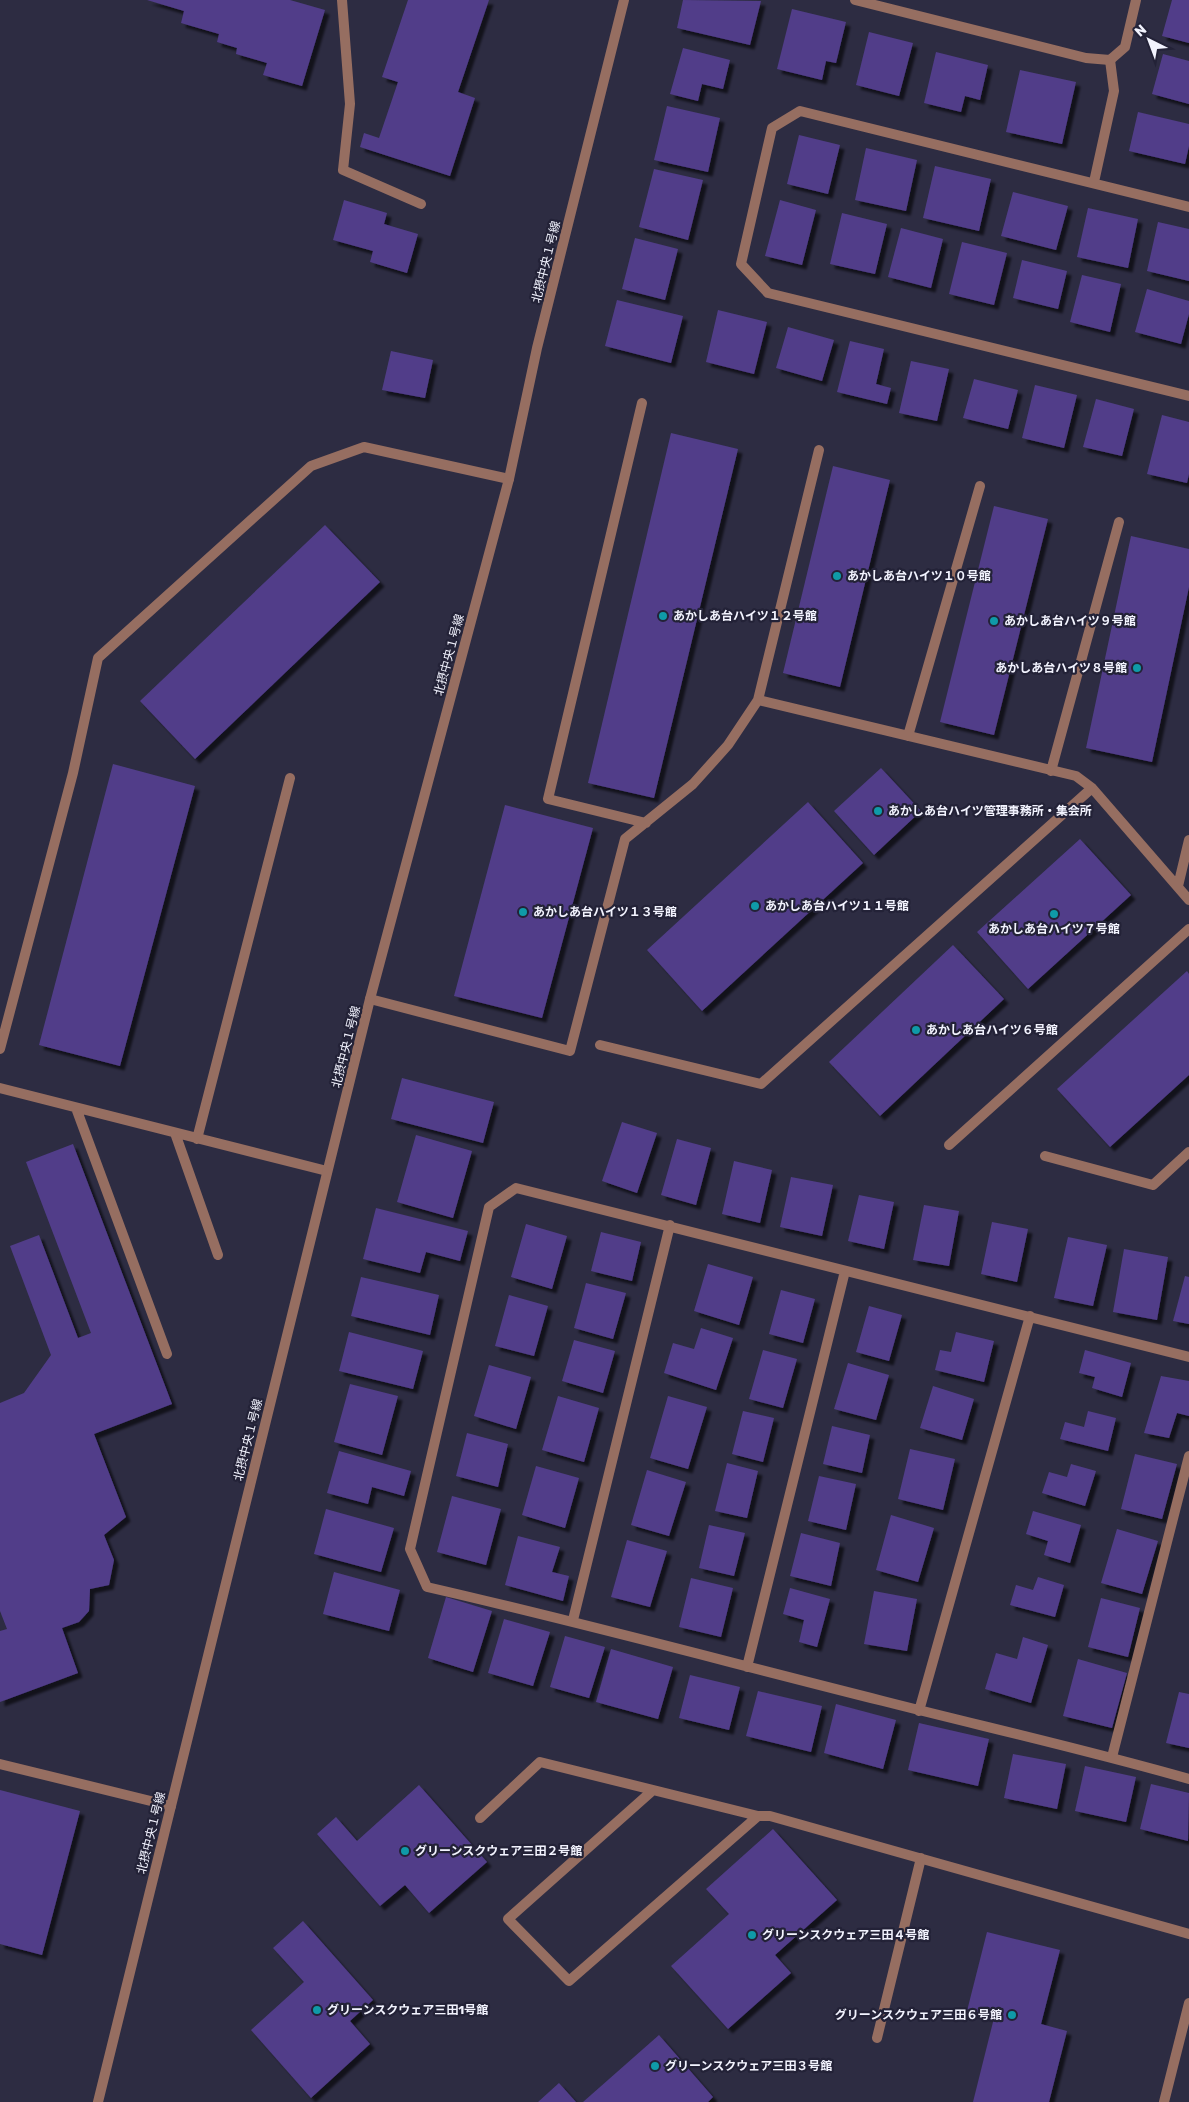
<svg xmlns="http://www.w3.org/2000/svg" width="1189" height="2102" viewBox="0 0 1189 2102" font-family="Rubik,'Noto Sans JP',sans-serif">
<defs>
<filter id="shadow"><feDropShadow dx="4.5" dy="4.5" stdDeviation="1" flood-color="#0009"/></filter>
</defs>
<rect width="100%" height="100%" fill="#2d2c42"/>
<!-- building -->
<path fill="#513d89" filter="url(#shadow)" d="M147,0H290L325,10L302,86L263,75L267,63L236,54L237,48L217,42L219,34L181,23L184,11Z
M408,0H489L458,92L475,98L450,176L360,147L364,133L379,138L398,82L382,77Z
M683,0L761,1L750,45L677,28Z
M1172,0H1189V43L1162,36Z
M792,9L846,22L836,63L826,61L822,80L777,69Z
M869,32L913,43L899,96L856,85Z
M683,48L730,60L723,89L702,84L698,101L670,94Z
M936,52L988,65L980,100L965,96L961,112L924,103Z
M1163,54L1189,61V104L1152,94Z
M1020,70L1076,82L1062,144L1006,132Z
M667,106L720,118L708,172L654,160Z
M1138,112L1189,124V146L1185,164L1129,151Z
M799,135L840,145L828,194L787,184Z
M866,148L917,160L906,211L855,200Z
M935,166L991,179L979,231L923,218Z
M654,169L703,180L688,240L639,227Z
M1013,192L1068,206L1056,250L1001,236Z
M344,200L387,213L384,224L418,234L407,273L370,262L373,251L333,240Z
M780,200L816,210L802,265L765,256Z
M1088,208L1138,219L1128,268L1077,257Z
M842,213L887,224L875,274L830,264Z
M1158,222L1189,229V281L1147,271Z
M901,228L943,239L931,288L888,277Z
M635,238L678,249L665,300L622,289Z
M962,242L1007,253L994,305L949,294Z
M1022,260L1067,271L1058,309L1013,298Z
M1082,275L1121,284L1110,332L1070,322Z
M1147,289L1189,301V314L1181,344L1135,332Z
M617,300L683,316L671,363L605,346Z
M718,310L767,322L754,374L706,362Z
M788,327L834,340L822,381L776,368Z
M850,341L884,349L876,384L891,388L887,404L837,392Z
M391,351L433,360L425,398L382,390Z
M911,361L949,369L937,421L899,413Z
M974,379L1018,390L1008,429L963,418Z
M1035,385L1077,395L1064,448L1022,438Z
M1096,399L1134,409L1122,456L1083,447Z
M1162,415L1189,422V474L1187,483L1147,474Z
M671,433L738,449L654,798L588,783Z
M833,466L890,480L840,687L783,673Z
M994,506L1048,519L994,735L940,722Z
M325,525L380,582L195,759L140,701Z
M1131,536L1189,549V587L1152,762L1086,748Z
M113,764L195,786L120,1066L39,1045Z
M881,768L921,811L874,855L834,811Z
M808,802L863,863L702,1011L647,950Z
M505,805L593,828L542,1018L454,996Z
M1080,839L1131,895L1028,989L977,932Z
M953,945L1004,999L880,1116L829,1062Z
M1187,971L1189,974V1075L1110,1147L1057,1089Z
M402,1078L494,1102L483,1143L391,1119Z
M622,1122L657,1133L637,1193L602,1181Z
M416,1135L472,1151L453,1218L397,1202Z
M677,1139L711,1148L696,1205L661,1195Z
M73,1144L172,1404L94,1434L126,1517L104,1535L114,1560L109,1585L90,1589L89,1611L79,1622L62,1628L78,1673L0,1702V1631L7,1629L0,1611V1403L24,1393L51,1355L10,1246L39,1235L78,1338L91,1333L26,1162Z
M734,1161L772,1170L760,1223L722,1214Z
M791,1177L833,1185L822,1236L780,1227Z
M859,1195L894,1202L884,1249L848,1241Z
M924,1205L959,1211L949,1266L913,1260Z
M376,1208L468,1231L460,1261L426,1252L420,1273L363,1259Z
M992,1222L1028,1229L1017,1282L981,1274Z
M526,1224L567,1236L552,1289L511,1277Z
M601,1232L641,1242L632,1281L591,1271Z
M1068,1237L1107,1245L1093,1306L1054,1298Z
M1124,1249L1168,1257L1157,1320L1113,1312Z
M708,1264L753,1277L739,1325L694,1311Z
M1185,1276L1189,1277V1324L1173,1321Z
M361,1277L439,1295L430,1335L351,1316Z
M586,1283L626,1293L613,1339L574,1328Z
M781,1290L815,1299L803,1343L769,1334Z
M509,1295L548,1306L534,1356L495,1346Z
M869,1306L902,1315L889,1361L856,1352Z
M701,1328L733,1338L716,1390L664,1373L673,1343L694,1349Z
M349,1332L423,1351L413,1389L339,1371Z
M956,1332L994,1341L984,1382L935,1370L940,1350L951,1352Z
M574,1340L615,1351L603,1393L562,1381Z
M763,1350L797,1359L783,1408L749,1399Z
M1085,1350L1131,1363L1122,1397L1092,1388L1095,1377L1079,1373Z
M848,1363L889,1375L876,1420L834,1409Z
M489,1365L531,1377L516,1429L474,1416Z
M1161,1376L1189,1381V1416L1177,1413L1169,1438L1144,1433Z
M350,1384L398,1396L382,1455L334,1442Z
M933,1386L974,1399L962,1440L920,1428Z
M558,1396L599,1408L584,1462L542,1450Z
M668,1396L707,1407L688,1469L650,1458Z
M743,1411L774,1418L763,1462L732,1454Z
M1088,1411L1116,1418L1108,1451L1060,1439L1065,1422L1084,1427Z
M832,1426L870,1435L862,1473L823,1464Z
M467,1433L508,1444L498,1487L456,1476Z
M910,1449L955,1459L943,1510L898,1499Z
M339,1451L411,1471L404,1496L372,1487L368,1504L327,1493Z
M1135,1454L1177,1464L1162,1519L1121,1509Z
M727,1463L758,1471L747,1518L715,1511Z
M1071,1464L1096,1471L1085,1506L1042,1493L1049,1472L1067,1477Z
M536,1466L579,1478L565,1528L522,1515Z
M647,1470L686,1482L669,1536L631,1525Z
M819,1476L856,1484L846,1530L808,1521Z
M452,1496L501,1509L486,1565L437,1552Z
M326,1509L394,1528L381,1572L314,1554Z
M1033,1511L1081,1525L1070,1563L1044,1555L1048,1541L1026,1534Z
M891,1515L934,1528L918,1582L876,1570Z
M709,1525L745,1533L734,1576L699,1568Z
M1117,1529L1158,1541L1142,1594L1101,1583Z
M801,1533L840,1543L831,1586L790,1576Z
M518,1536L560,1547L552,1572L569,1576L563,1601L505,1585Z
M627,1540L667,1551L650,1607L611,1597Z
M334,1572L400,1590L389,1631L323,1614Z
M1038,1577L1064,1585L1055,1617L1010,1605L1016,1585L1033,1590Z
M691,1578L733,1588L721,1637L679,1627Z
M790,1588L830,1599L817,1647L799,1642L804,1620L783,1614Z
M874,1591L917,1599L907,1651L864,1644Z
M446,1597L492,1611L473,1672L428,1658Z
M1101,1598L1140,1608L1128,1657L1088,1647Z
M504,1619L550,1632L533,1686L488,1673Z
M565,1636L605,1647L589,1698L550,1687Z
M1023,1637L1048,1645L1031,1703L985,1689L996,1653L1017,1659Z
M611,1649L673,1667L658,1719L596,1702Z
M1078,1659L1127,1673L1112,1728L1063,1716Z
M690,1675L740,1687L729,1730L679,1718Z
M758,1691L822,1706L811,1752L746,1736Z
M1179,1692L1189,1694V1748L1166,1743Z
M836,1704L896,1720L883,1769L824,1753Z
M919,1723L989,1739L978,1786L908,1770Z
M1013,1754L1066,1764L1057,1809L1004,1798Z
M1085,1766L1136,1777L1126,1822L1075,1811Z
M1151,1784L1189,1793L1188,1841L1140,1829Z
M419,1785L487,1862L429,1913L405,1885L380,1906L317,1834L336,1817L357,1841Z
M0,1790L80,1811L42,1955L0,1944Z
M773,1829L837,1900L775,1955L791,1973L728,2029L671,1966L729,1914L706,1889Z
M303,1921L373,2000L350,2021L370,2044L311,2098L251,2030L304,1982L273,1948Z
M987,1932L1060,1950L1041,2024L1067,2031L1049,2102H973L994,2018L967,2011Z
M659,2035L713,2097L708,2102H583Z
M559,2083L576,2102H538Z"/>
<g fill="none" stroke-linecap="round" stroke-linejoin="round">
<!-- service -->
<path stroke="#966e61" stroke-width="10" d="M342,0L350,104L343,170L421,204
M642,403L548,799L646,823
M758,700L819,450
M908,736L980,486
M1051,771L1119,522
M1178,886L1189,840
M370,999L570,1051L625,839L693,784L728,745L758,700L1076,776L1092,788L1189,900
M600,1045L761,1084L1092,788
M0,1049L73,773L98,658L311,466L364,447L509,479
M0,1088L327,1171
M76,1108L167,1354
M175,1133L218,1255
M197,1139L290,778
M949,1145L1189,929
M1045,1156L1153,1185L1189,1152
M0,1764L171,1806
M652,1791L508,1919L569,1981L758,1816
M480,1818L540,1762L758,1816H770L1189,1934
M877,2038L921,1858"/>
<!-- minor -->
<path stroke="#966e61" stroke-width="10" d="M1094,182L1114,91L1110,60
M1189,207L800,111L772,128L741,264L768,293L1189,396
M1189,1357L516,1188L489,1207L410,1549L427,1587C580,1622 731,1663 883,1701C985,1727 1088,1750 1189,1779
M573,1620L670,1225
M747,1667L845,1271
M919,1711L1030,1316
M1112,1757L1189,1456
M1164,2102L1189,2003"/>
<!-- tertiary -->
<path stroke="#966e61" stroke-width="10" d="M855,0L1086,58L1110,60L1125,47L1136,0
M98,2102L370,999L509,479L537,348L624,0"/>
</g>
<!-- markers -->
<g fill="#0f9aa8" stroke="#232237" stroke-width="2">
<circle cx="837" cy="576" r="5"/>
<circle cx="663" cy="616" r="5"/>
<circle cx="994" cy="621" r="5"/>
<circle cx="1137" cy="668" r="5"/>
<circle cx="878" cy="811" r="5"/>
<circle cx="755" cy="906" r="5"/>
<circle cx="523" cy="912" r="5"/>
<circle cx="1054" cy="914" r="5"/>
<circle cx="916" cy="1030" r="5"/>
<circle cx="405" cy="1851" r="5"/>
<circle cx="752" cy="1935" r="5"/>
<circle cx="317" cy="2010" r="5"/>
<circle cx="1012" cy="2015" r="5"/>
<circle cx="655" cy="2066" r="5"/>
</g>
<g text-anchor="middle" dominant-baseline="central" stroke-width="4.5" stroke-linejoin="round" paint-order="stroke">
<!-- street labels -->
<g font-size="12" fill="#f2f3fe" stroke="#232237">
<text transform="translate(546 262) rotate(-76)">北摂中央１号線</text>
<text transform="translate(449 655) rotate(-75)">北摂中央１号線</text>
<text transform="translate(346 1047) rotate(-76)">北摂中央１号線</text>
<text transform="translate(248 1440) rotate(-76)">北摂中央１号線</text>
<text transform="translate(151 1833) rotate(-76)">北摂中央１号線</text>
</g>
<!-- poi labels -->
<g font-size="12" font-weight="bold" fill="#f2f3fe" stroke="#232237" text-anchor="start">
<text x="847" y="576">あかしあ台ハイツ１０号館</text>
<text x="673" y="616">あかしあ台ハイツ１２号館</text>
<text x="1004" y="621">あかしあ台ハイツ９号館</text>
<text x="1127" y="668" text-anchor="end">あかしあ台ハイツ８号館</text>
<text x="888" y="811">あかしあ台ハイツ管理事務所・集会所</text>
<text x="765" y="906">あかしあ台ハイツ１１号館</text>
<text x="533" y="912">あかしあ台ハイツ１３号館</text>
<text x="1054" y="929" text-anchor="middle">あかしあ台ハイツ７号館</text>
<text x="926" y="1030">あかしあ台ハイツ６号館</text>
<text x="415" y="1851">グリーンスクウェア三田２号館</text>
<text x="762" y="1935">グリーンスクウェア三田４号館</text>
<text x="327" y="2010">グリーンスクウェア三田1号館</text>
<text x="1002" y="2015" text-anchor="end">グリーンスクウェア三田６号館</text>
<text x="665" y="2066">グリーンスクウェア三田３号館</text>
</g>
</g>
<!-- north arrow -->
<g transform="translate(1149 40) rotate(318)" stroke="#232237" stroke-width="4" paint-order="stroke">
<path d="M0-4L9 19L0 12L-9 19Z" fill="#f2f3fe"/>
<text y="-8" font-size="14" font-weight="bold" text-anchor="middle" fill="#f2f3fe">N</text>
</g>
</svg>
